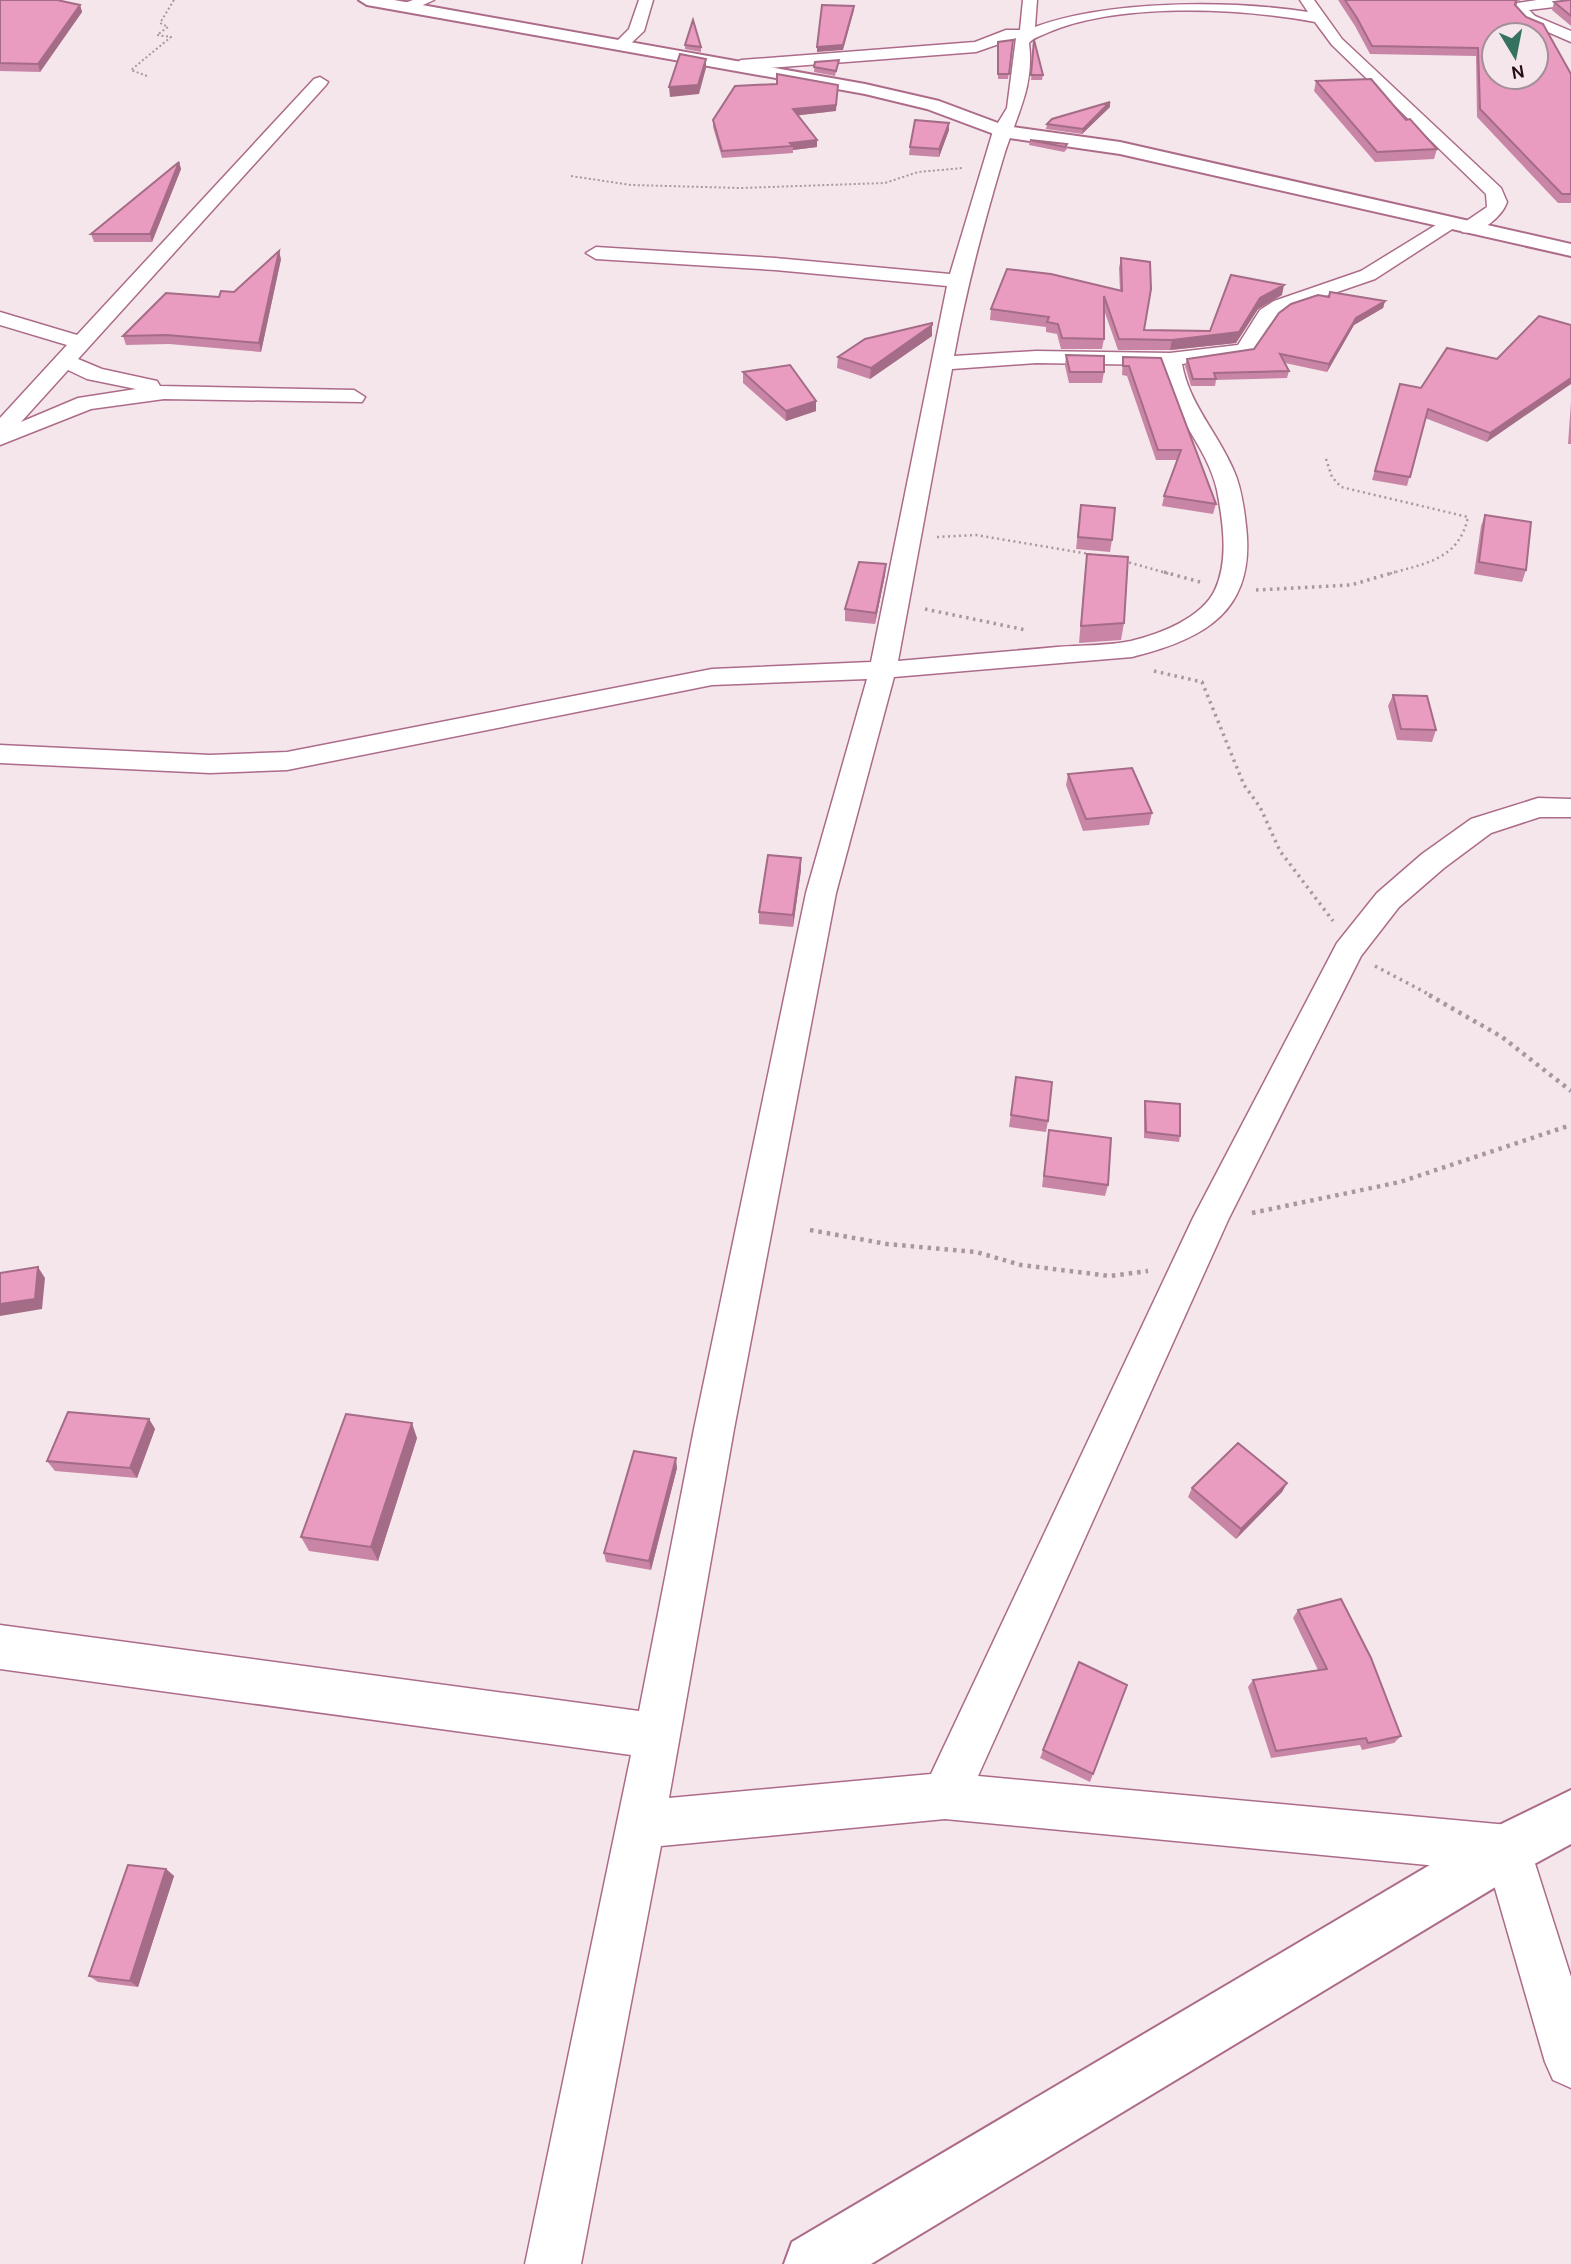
<svg xmlns="http://www.w3.org/2000/svg" width="1571" height="2264" viewBox="0 0 1571 2264" font-family="Karla,sans-serif">
<rect width="100%" height="100%" fill="#f5e6ec"/>
<g fill="none" stroke-linecap="round" stroke-linejoin="round">
<!-- minor casing -->
<g stroke="#ad6b8a" stroke-width="3">
<path id="minor" d="M413,0H434L412,10H402V4Z
M639,0H653L644,31L626,48H616V42L629,29Z
M1023,0H1037L1035,27C1108,0 1230,0 1308,12L1300,0H1314L1342,39L1501,188L1507,202C1502,217 1479,236 1462,232L1460,228L1462,224L1487,207L1486,194L1332,45L1315,22C1240,8 1118,2 1047,33C1041,36 1034,37 1029,43C1035,89 1014,119 1002,162C983,226 966,290 954,356L1036,351L1170,353L1238,345L1260,310L1274,301L1361,271L1444,220H1458L1460,224L1375,279L1288,309L1275,318L1252,354L1182,364C1189,404 1217,432 1233,469C1241,486 1244,507 1246,526C1256,610 1206,639 1132,657L894,677L836,893L734,1429L669,1798L931,1774L1193,1218L1337,943L1377,893L1422,854L1471,819L1538,798L1571,799V817H1540L1491,833L1444,868L1399,907L1361,956L1229,1218L978,1776L1508,1825L1525,1832L1571,1977V2088L1553,2080L1545,2062L1490,1871L945,1819L661,1846L581,2264H525L631,1755L0,1669V1625L639,1711L694,1429L806,893L867,679L712,685L287,770L210,773L0,763V745L210,755L287,752L712,669L871,662L947,286L775,270L596,259L586,253L596,247L775,258L950,274L993,131L1007,108L1016,38L976,52L741,70L733,65L741,60L975,42L1006,30H1020ZM1036,363L1161,365C1169,412 1207,445 1217,490C1223,522 1229,560 1215,590C1202,618 1160,634 1131,641C1108,646 1081,645 1057,647C1004,652 951,656 898,661L952,369Z
M1537,0H1571V5L1529,10L1535,16L1571,31V42L1525,22L1515,11L1517,3Z
M320,77L328,82L326,85L78,359L102,369L157,381L160,386L354,390L365,397L362,402L164,399L91,409L0,445V418L67,345L0,325V312L77,335L314,79ZM68,370L87,379L136,389L78,398L21,422Z"/>
</g>
<!-- secondary casing -->
<g stroke="#ad6b8a" stroke-width="4">
<path id="secondary" d="M359,0H394L865,84L939,101L1006,126L1120,142L1571,244V256L1120,154L1002,137L927,109L865,94L367,5Z
M1571,1790V1844L1527,1868L871,2264H784L792,2242L1489,1830Z"/>
</g>
<!-- path-far3 -->
<path stroke="#a9979f" stroke-width="2" stroke-dasharray="2 2.5" stroke-linecap="butt" d="M147,76L131,70L171,37L157,35L168,27L160,23L174,0
M571,176L631,185L741,188L885,183L918,172L963,168"/>
<!-- path-far2 -->
<path stroke="#a9979f" stroke-width="2.5" stroke-dasharray="2 3.5" stroke-linecap="butt" d="M1326,459L1332,477L1341,487L1468,517C1459,560 1425,563 1389,574
M937,537L976,535L1095,555
M1124,561L1170,574"/>
<!-- path-far1 -->
<path stroke="#a9979f" stroke-width="3.5" stroke-dasharray="2.5 4.5" stroke-linecap="butt" d="M1164,572L1200,582
M1256,590L1351,585L1395,572
M925,609L1026,630
M1154,671L1202,682L1244,785L1260,807L1280,851L1333,921
M1375,966L1432,996"/>
<!-- path -->
<path stroke="#a9979f" stroke-width="4.5" stroke-dasharray="3.5 5" stroke-linecap="butt" d="M1429,995L1502,1037L1571,1091
M1252,1213L1400,1182L1571,1125
M810,1230L887,1244L976,1252L1021,1265L1110,1276L1148,1271"/>
<!-- minor -->
<use href="#minor" fill="#fff" fill-rule="evenodd"/>
<!-- secondary -->
<use href="#secondary" fill="#fff" fill-rule="evenodd"/>
</g>
<!-- wall -->
<path fill="#c985a5" d="M0,0H63L60,1L80,5L82,12L40,72L0,71Z
M1338,0H1521L1516,2L1515,5L1571,74V203H1558L1477,117L1476,56L1370,54L1355,26Z
M1571,0V26L1552,10L1554,2Z
M1013,40L1008,79H998V42Z
M1034,40L1043,75L1042,80H1031Z
M685,45L701,47V52L685,49Z
M839,60L835,76L814,72L815,62Z
M1316,81L1406,120L1437,149L1434,159L1375,162L1314,91Z
M1110,107L1082,134L1046,129L1047,124Z
M836,111L797,115L817,147L793,150V153L722,158L713,127V120Z
M949,123V130L939,157L909,155L910,147Z
M1030,140L1067,144V149L1064,152L1029,145Z
M179,162L181,169L152,242H94L91,234Z
M1121,258L1144,330L1210,331L1282,295L1258,309L1236,343L1170,350H1118L1104,310V339L1102,349H1061L1057,334L1046,332V327L990,320L991,309L1120,291L1119,268Z
M281,259L261,352L169,344L126,345L123,336L219,297L234,292Z
M1329,297L1385,301L1383,308L1354,325L1327,372L1285,363L1289,371L1287,378L1216,380L1215,386H1191L1185,366L1187,359L1254,349Z
M1571,325L1487,442L1425,418L1407,486L1372,480L1400,384L1421,388L1497,359Z
M932,336L870,379L837,368L838,357Z
M1066,355L1104,372L1102,383H1069L1065,366Z
M1123,357L1216,504L1213,514L1162,506L1164,496L1178,460H1156L1127,376L1122,375Z
M743,372L816,411L786,421L743,383Z
M1571,402V444H1568Z
M1081,505L1112,540L1110,552L1076,549Z
M1485,515L1526,570L1522,582L1474,574L1481,526Z
M1087,554L1124,623L1121,640L1079,643L1085,571Z
M886,564L885,575L875,624L845,621V609Z
M1393,695L1436,730L1432,742L1397,740L1388,706Z
M1068,774L1152,813L1149,825L1083,831L1066,785Z
M801,870L793,927L759,924V912Z
M1016,1077L1048,1121L1046,1132L1009,1127Z
M1145,1101L1180,1136L1179,1142L1144,1138V1107Z
M1049,1130L1108,1185L1105,1196L1042,1187Z
M149,1419L155,1429L137,1478L55,1471L47,1461Z
M417,1438L378,1561L309,1551L301,1537Z
M677,1468L651,1570L606,1562L604,1553Z
M1287,1483L1282,1492L1236,1539L1188,1497L1192,1488Z
M1298,1610L1401,1736L1394,1743L1362,1750L1360,1745L1271,1758L1248,1687L1253,1680L1318,1670L1293,1618Z
M1079,1662L1093,1774L1090,1782L1040,1758Z
M166,1869L174,1876L138,1987L98,1982L89,1976Z"/>
<!-- shaded-wall -->
<path fill="#a46c86" d="M80,5L82,12L40,72L38,64Z
M854,6V10L843,50L817,52V47Z
M706,59V68L699,94L670,97L669,87Z
M838,85L836,111L793,116V109Z
M1110,102V107L1082,134L1083,129Z
M949,123V130L939,157V149Z
M817,140V147L793,150V146L790,143Z
M179,162L181,169L152,242L150,234Z
M279,251L281,259L261,352L259,343Z
M1284,285L1282,295L1258,309L1236,343L1170,350L1172,340L1239,332L1260,298Z
M1385,301L1383,308L1354,325L1327,372L1329,364L1356,318Z
M932,325V336L870,379L871,368Z
M1571,378V384L1487,442L1490,433Z
M816,401V411L786,421V411Z
M886,564L885,575L875,624L876,613Z
M801,858V870L793,927V915Z
M38,1267L45,1278L42,1309L0,1316V1304Z
M149,1419L155,1429L137,1478L130,1468Z
M412,1423L417,1438L378,1561L371,1547Z
M676,1458L677,1468L651,1570L649,1561Z
M1287,1483L1282,1492L1236,1539L1241,1529Z
M166,1869L174,1876L138,1987L130,1981Z"/>
<!-- building -->
<path fill="#ea9bc0" stroke="#a46c86" stroke-width="2" fill-rule="evenodd" d="M0,0H57L80,5L38,64L0,63Z
M1345,0H1516L1515,5L1526,17L1543,24L1571,74V194H1562L1480,109L1478,48L1372,46L1357,18ZM1494,35H1536V77H1494Z
M1571,0V16L1554,2L1569,0Z
M822,5L854,6L843,45L817,47Z
M693,20L701,47L685,45Z
M1013,40L1009,74H998V42Z
M1034,40L1043,75H1031Z
M680,54L706,59L698,85L669,87Z
M839,60L836,71L814,67L815,62Z
M777,74L838,85L836,105L793,109L817,140L790,143L793,146L722,151L713,120L735,86L777,84Z
M1371,79L1406,120L1410,119L1437,149L1377,152L1316,81Z
M1110,102L1083,129L1047,124L1052,119Z
M915,120L949,123L939,149L910,147Z
M1030,140L1067,144L1065,147Z
M179,162L150,234H91Z
M279,251L259,343L167,335L123,336L166,293L219,297L221,291L234,292Z
M1121,258L1150,262L1151,289L1144,330L1210,331L1231,275L1284,285L1260,298L1239,332L1172,340L1119,339L1104,296V339L1062,338L1058,324L1047,322L1049,317L991,309L1007,269L1051,274L1122,291Z
M1330,292L1385,301L1356,318L1329,364L1280,354L1289,371L1214,373L1216,379H1193L1187,359L1254,349L1279,313L1291,304L1318,295L1329,297Z
M1539,316L1571,325V378L1490,433L1428,409L1410,477L1375,471L1400,384L1421,388L1447,348L1497,359Z
M932,323V325L871,368L838,357L865,339Z
M1066,355L1104,356V372H1070Z
M1123,357L1161,358L1216,504L1164,496L1181,450H1158L1129,366H1123Z
M790,365L816,401L786,411L743,372Z
M1081,505L1115,508L1112,540L1078,537Z
M1485,515L1531,522L1526,570L1479,562Z
M1087,554L1128,557L1124,623L1081,626Z
M859,562L886,564L876,613L845,609Z
M1393,695L1427,696L1436,730L1401,729Z
M1132,768L1152,813L1086,819L1068,774Z
M768,855L801,858L793,915L759,912Z
M1016,1077L1052,1082L1048,1121L1011,1115Z
M1145,1101L1180,1104V1136L1146,1132Z
M1049,1130L1111,1138L1108,1185L1044,1176Z
M38,1267L35,1299L0,1304V1273Z
M68,1412L149,1419L130,1468L47,1461Z
M346,1414L412,1423L371,1547L301,1537Z
M1238,1443L1287,1483L1241,1529L1192,1488Z
M634,1451L676,1458L649,1561L604,1553Z
M1341,1599L1371,1658L1401,1736L1368,1743L1366,1738L1276,1751L1253,1680L1327,1669L1298,1610Z
M1079,1662L1127,1685L1093,1774L1043,1750Z
M128,1865L166,1869L130,1981L89,1976Z"/>
<!-- north arrow -->
<g transform="translate(1515 56) rotate(170)"><circle r="33" fill="#f5e6ec" stroke="#a28f98" stroke-width="2"/>
<path d="M0-5L12 26L0 18L-12 26Z" fill="#34725f"/>
<text y="-10" font-size="19" font-weight="bold" text-anchor="middle" fill="#250c19">N</text>
</g>
</svg>
